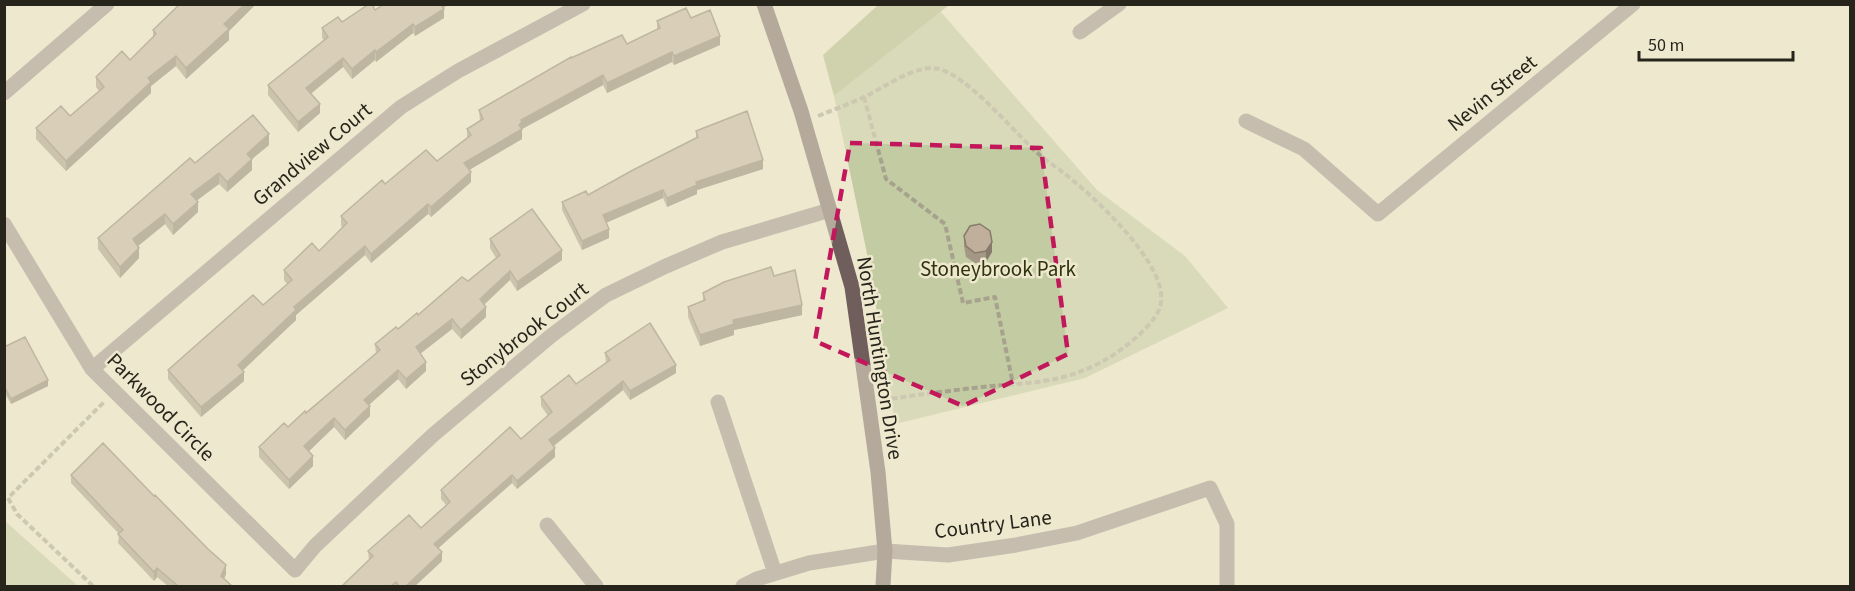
<svg xmlns="http://www.w3.org/2000/svg" width="1855" height="591" viewBox="0 0 1855 591" font-family="'Source Sans 3',sans-serif">
<rect width="100%" height="100%" fill="#ede8ce"/>
<!-- green -->
<path fill="#c2cba1" d="M940,11L1097,190L1185,256L1228,308L1085,378L895,424L869,263L834,96Z
M5,521L78,586H5Z"/>
<!-- forest -->
<path fill="#aeb888" d="M878,5H949L834,96L823,55Z"/>
<g fill="none" stroke-linecap="round" stroke-linejoin="round">
<!-- path -->
<path stroke="#a6a28e" stroke-width="4" stroke-dasharray="6 3" stroke-linecap="butt" d="M864,97L886,179L945,224L963,303L995,297L1013,384
M818,116C833,110 849,104 864,97C884,88 917,63 939,69C967,76 1010,127 1031,147C1040,156 1050,163 1060,170C1089,192 1173,267 1160,307C1156,320 1141,333 1131,342C1110,359 1086,372 1059,378C1038,383 1014,384 992,386C956,390 920,394 884,400
M93,586L17,514L8,498L104,402"/>
<!-- street -->
<path stroke="#978a89" stroke-width="15" d="M1080,32L1119,4
M4,93L107,4
M1246,121L1304,149L1378,214L1633,4
M4,224L92,369L295,570L315,546L433,435L552,335L606,295L666,266L722,242L830,210
M92,369L401,107L458,71L583,4
M718,402L775,573
M547,525L596,586
M743,586L757,579L809,563L885,551L948,555L1016,545L1077,533L1210,488L1227,524V586"/>
<!-- secondary -->
<path stroke="#705e5d" stroke-width="15" d="M764,4L801,111L852,287L878,472L885,551L883,586"/>
</g>
<!-- wall -->
<path fill="#a59785" d="M180,4H256L229,31V40L186,79L176,66L151,86V93L66,171L36,139V128L70,116L99,91L96,87V77L130,60L153,37V30Z
M443,8L444,18L415,36L413,33L376,62L375,60L352,79L343,67L311,94L320,113L298,132L268,95V85L324,40L322,38V28L342,22L375,10Z
M691,18L720,45L674,65L672,62L607,93L603,85L522,129V139L469,170L471,182L431,217L428,214L371,263L365,255L296,315V320L243,370L244,381L201,417L168,379V370L263,305L287,284L284,280V270L319,251L343,228L341,226V216L385,184L437,161L467,138V129L480,121L479,110L571,58L627,44L657,30V21Z
M696,131L763,169L697,190V194L667,207L663,198L606,223L609,238L582,250L562,210V202L588,195L696,138Z
M269,145L252,159V170L227,192L219,184L196,200L198,212L173,235L165,224L138,246L139,258L120,278L98,249V238Z
M964,236L992,252L986,262L975,263L966,257L964,246Z
M490,239L562,260L517,291L510,280L484,305L486,317L461,339L452,329L421,353L426,371L406,389L398,379L369,405L370,416L345,440L334,427L309,451L313,466L289,489L259,457V447L288,427L376,354L375,344L468,281L496,258L490,248Z
M774,276L802,315L734,330V335L700,346L688,317V307L703,301V293Z
M4,347L48,386L11,404L4,392Z
M605,353L676,373L630,400L623,390L554,446L555,457L517,489L512,483L438,548L442,561L415,586H342L369,560L368,551L421,528L446,505L441,499V490L521,439L548,416L541,406V397L576,384L606,363Z
M71,475L226,574L224,579L232,586H168L157,577L154,581L118,543L119,534L71,483Z"/>
<!-- shaded-wall -->
<path fill="#867b6c" d="M245,4H256L229,31V40L186,79V68L224,24Z
M439,4H449L439,11Z
M444,9V18L415,36V27Z
M413,24V33L376,62V52Z
M720,36V45L674,65V56Z
M375,50V60L352,79V69Z
M672,52V62L607,93V83Z
M176,56V66L151,86V93L66,171V161L148,78Z
M343,58V67L306,97V88Z
M603,75V85L522,129V139L464,173V163L519,125L521,120Z
M320,104V113L298,132V122Z
M269,134V145L252,159V170L227,192V182L247,154Z
M763,160V169L697,190V194L667,207V198L696,182Z
M471,172V182L431,217V207Z
M219,173V184L191,205V194Z
M663,190V198L603,224V215Z
M198,202V212L173,235V224Z
M428,204V214L371,263V254Z
M165,214V224L133,250V239Z
M609,229V238L582,250V241Z
M992,242V252L986,262V251Z
M365,246V255L296,315V320L238,375V365L294,307Z
M139,248V258L120,278V267Z
M562,250V260L517,291V282Z
M510,271V280L480,308V299Z
M802,305V315L734,330V335L700,346V335L733,320Z
M486,307V317L461,339V330Z
M452,319V329L416,357V347Z
M426,362V371L406,389V379Z
M676,365V373L630,400V391Z
M398,370V379L364,409V400Z
M244,372V381L201,417V407Z
M48,380V386L11,404V399Z
M623,381V390L549,449V440Z
M370,406V416L345,440V430Z
M334,418V427L304,456V446Z
M555,448V457L517,489V481Z
M313,456V466L289,489V480Z
M512,475V483L434,552V544Z
M442,552V561L415,586H406Z
M226,565V574L221,585V576Z
M157,568V577L154,581V572Z"/>
<!-- building -->
<path fill="#c0b09b" stroke="#867b6c" stroke-width="1.5" d="M180,4H245L224,24L229,29L186,68L176,56L148,78L151,82L66,161L36,128L61,106L70,116L104,87L96,77L122,51L130,60L156,34L153,30Z
M369,4H372L375,10L384,4H441L444,9L415,27L413,24L376,52L375,50L352,69L343,58L306,88L320,104L298,122L268,85L328,37L322,28L338,17L342,22Z
M686,8L691,18L710,10L720,36L674,56L672,52L607,83L603,75L521,120L522,122L519,125L522,129L464,163L471,172L431,207L428,204L371,254L365,246L294,307L296,310L238,365L244,372L201,407L168,370L253,295L263,305L292,280L284,270L312,243L319,251L347,223L341,216L382,180L385,184L426,150L437,161L471,135L467,129L483,119L479,110L571,57V58L622,35L627,44L660,28L657,21Z
M747,111L763,160L696,182L697,185L667,198L663,190L603,215L609,229L582,241L562,202L586,191L588,195L633,170L698,137L696,131Z
M253,115L269,134L247,154L252,159L227,182L219,173L191,194L198,202L173,224L165,214L133,239L139,248L120,267L98,238L190,158L195,163Z
M532,209L562,250L517,282L510,271L480,299L486,307L461,330L452,319L416,347L426,362L406,379L398,370L364,400L370,406L345,430L334,418L304,446L313,456L289,480L259,447L284,423L288,427L305,411L306,413L380,350L375,344L396,327L398,329L417,313L418,315L462,277L468,281L500,255L490,239Z
M980,224L990,231L992,242L986,251L975,253L966,246L964,236L970,226Z
M771,267L774,276L795,270L802,305L733,320L734,324L700,335L688,307L705,300L703,293L724,282Z
M650,323L676,365L630,391L623,381L549,440L555,448L517,481L512,475L434,544L442,552L406,586H399L396,582L391,586H342L373,556L368,551L409,515L421,528L450,502L441,490L510,427L521,439L552,412L541,397L569,375L576,384L610,360L605,353Z
M25,337L48,380L11,399L4,386V347Z
M103,443L154,496L155,495L208,549L226,565L221,576L232,586H178L157,568L154,572L118,534L123,530L71,475Z"/>
<!-- marked area -->
<path d="M0 0H1855V591H0ZM850,143L1041,148L1068,354L963,406L815,341Z" fill="#ede8ce" fill-opacity=".55" fill-rule="evenodd"/>
<path fill="none" stroke="#c2185b" stroke-width="4.5" stroke-dasharray="12 8" stroke-linejoin="round" d="M850,143L1041,148L1068,354L963,406L815,341Z"/>
<g text-anchor="middle" dominant-baseline="central" stroke-width="5" stroke-linejoin="round" paint-order="stroke">
<!-- street labels -->
<g font-size="21" fill="#27251b" stroke="#ede8ce">
<text transform="translate(1492 93) rotate(-39)">Nevin Street</text>
<text transform="translate(312 154) rotate(-40)">Grandview Court</text>
<text transform="translate(524 334) rotate(-38)">Stonybrook Court</text>
<text transform="translate(880 358) rotate(81)">North Huntington Drive</text>
<text transform="translate(161 407) rotate(45)">Parkwood Circle</text>
<text transform="translate(993 524) rotate(-7)">Country Lane</text>
</g>
<!-- park labels -->
<g font-size="21" fill="#2e340e" stroke="#ede8ce">
<text x="998" y="269">Stoneybrook Park</text>
</g>
</g>
<!-- border -->
<rect width="1855" height="591" fill="none" stroke="#27251b" stroke-width="12"/>
<!-- scale -->
<path d="M1639 51v9h154v-9" fill="none" stroke="#27251b" stroke-width="3"/>
<text x="1648" y="51" font-size="18" fill="#27251b" stroke="#ede8ce" stroke-width="4.5" paint-order="stroke">50 m</text>
</svg>
